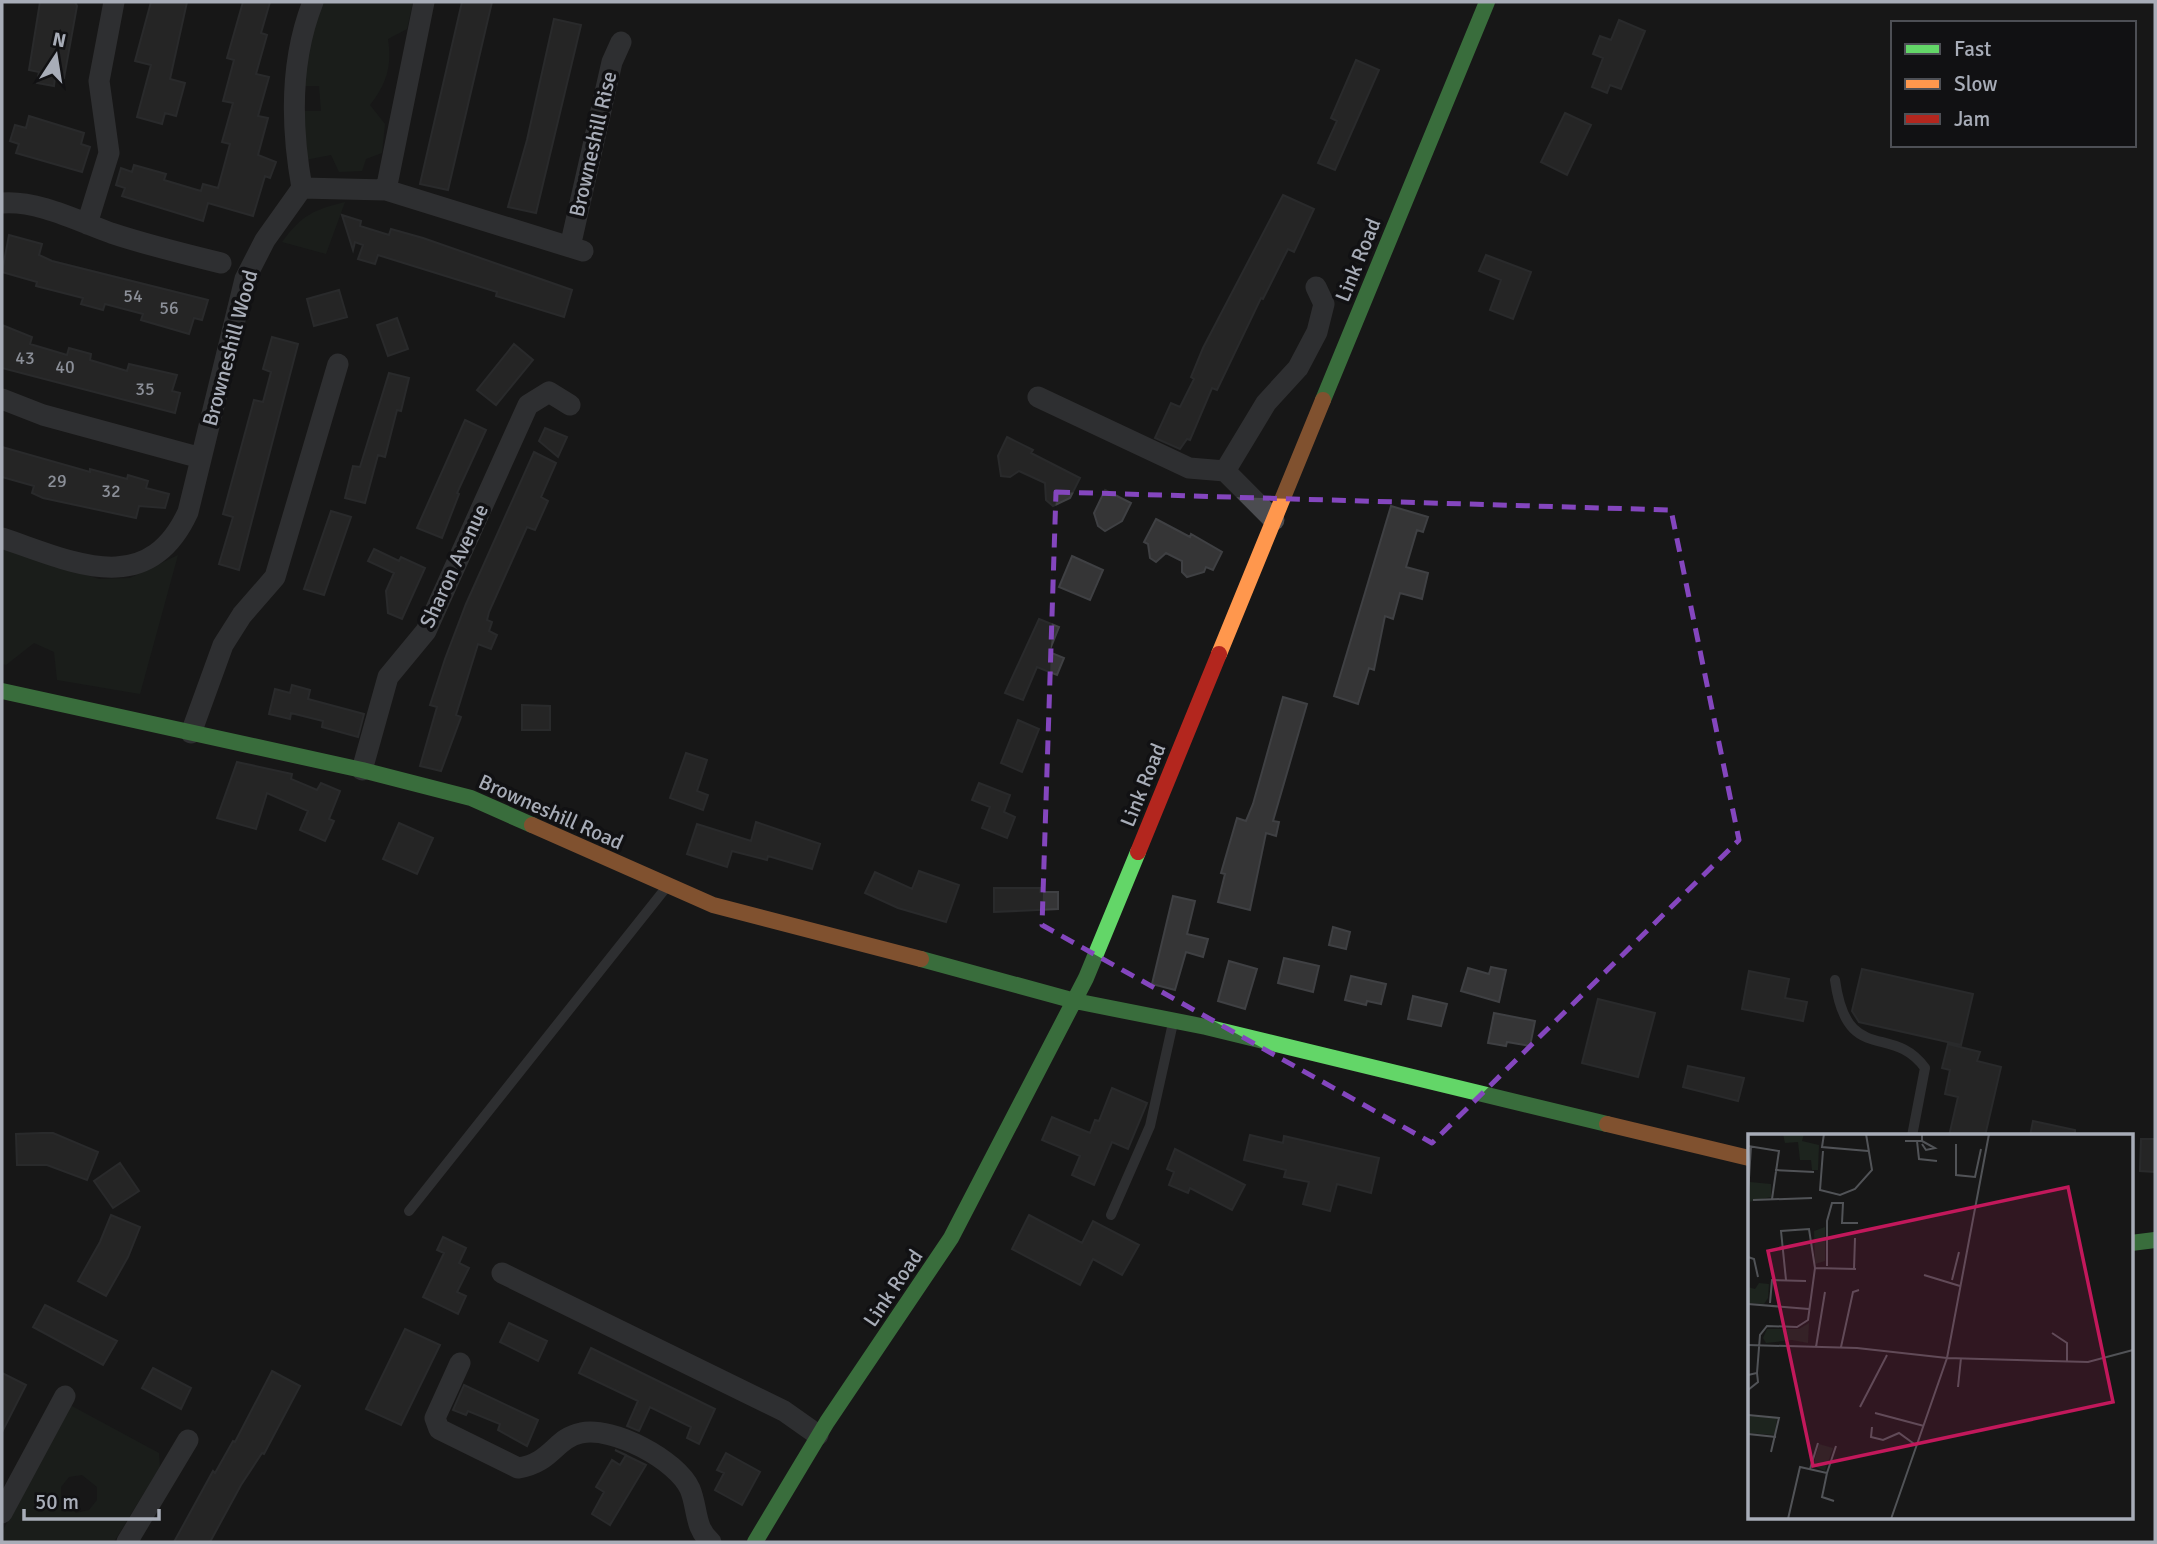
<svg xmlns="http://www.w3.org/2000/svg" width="2157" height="1544" viewBox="0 0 2157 1544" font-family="Signika,sans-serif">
<rect width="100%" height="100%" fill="#171717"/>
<!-- green -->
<path fill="#1d241e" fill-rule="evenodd" d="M323,2H413L407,29L388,39C392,66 387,83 370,105L385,124L382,153L366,159L362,171L339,172L331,155L305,160L304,111H321L319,86H304L310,32Z
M345,202L326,254L282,242C302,215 313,210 345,202Z
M2,549L99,579L130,578L178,555L140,694L57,680L54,652L34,643L6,665L2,664Z
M70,1405L159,1453L160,1467L114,1542H2V1532ZM82,1475L97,1487V1500L89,1510L76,1513L61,1501V1487L69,1477Z"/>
<!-- building -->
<path fill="#353536" stroke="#3f4043" stroke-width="2" d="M40,2H75L77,6L64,78L55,77L54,86L37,83L39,72L29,70Z
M151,2H187L170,79L185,83L176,116L165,113L162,124L137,117L151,65L135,61Z
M243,2H270L261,33L267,35L256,74L269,77L258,116L268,118L258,155L276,162L270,178L265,176L253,216L208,203L203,221L122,196L125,188L116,185L121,168L132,172L134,165L166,174L164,180L194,189L201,191L203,184L218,188L230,144L222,142L233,103L223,101L234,60L227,58Z
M462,2H492L448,190L420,184Z
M554,19L581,25L536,213L508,207L527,140Z
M1619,20L1645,31L1621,89L1610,85L1607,93L1592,87L1603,58L1593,54L1600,36L1611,40Z
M1356,60L1379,70L1335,170L1318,163L1337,121L1331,118Z
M1565,113L1591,125L1567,175L1541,162Z
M29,116L84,133L81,144L90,147L82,172L16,153L19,144L10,141L15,125L26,128Z
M1283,195L1314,209L1294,252L1288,249L1263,299L1261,298L1217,390L1212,388L1190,440L1187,439L1180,449L1155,438L1171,403L1180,407L1194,379L1191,377L1203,348Z
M342,215L361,221L360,226L389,235L391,229L423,238L572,290L564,317L496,296L497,292L378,255L375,264L358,259L363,245L355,242L353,250Z
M9,235L42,244L39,255L52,261L208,300L202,320L194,318L189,334L141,320L143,314L105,304L103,310L81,304L83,298L36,286L37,282L2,272Z
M1486,255L1531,272L1513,319L1490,310L1501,280L1479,271Z
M339,290L347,317L314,326L307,299Z
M397,318L408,349L388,356L377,325Z
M2,325L32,337L30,344L67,355L69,348L91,354L90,360L127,371L129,364L177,375L172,391L180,393L175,413L2,368Z
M272,337L298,344L239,570L219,564L233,517L223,514L254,400L263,402L271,372L263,369Z
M514,344L533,360L496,405L477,390Z
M389,373L409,378L401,411L397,410L385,457L378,455L365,503L345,498L353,466L360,467Z
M465,420L486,430L457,493L459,494L442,538L417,528Z
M545,428L567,437L558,457L539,441Z
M1007,437L1033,450L1031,453L1080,478L1070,498L1053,506L1046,500L1045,483L1019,471L1010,477L1001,476L998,456Z
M2,447L90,472V469L127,479L128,475L148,481L146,488L169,494L165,508L139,506L136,518L43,498L32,493L34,486L2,477Z
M534,452L556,463L541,497L548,501L535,530L527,527L489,612L487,620L492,622L489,631L497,635L491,649L478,644L456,715L461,717L441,771L420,766L437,707L430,705L445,659L466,604Z
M1105,490L1131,503L1122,521L1105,531L1098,526L1094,513Z
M1391,506L1428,517L1423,532L1417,530L1406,567L1428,573L1422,599L1400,593L1393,619L1385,616L1374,670L1369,668L1358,704L1334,696Z
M331,511L351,517L324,595L304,589Z
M1156,519L1190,537L1191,534L1222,552L1213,570L1206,567L1204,572L1187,577L1182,572V561L1166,553L1156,562L1150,558L1148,544L1144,542Z
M374,549L399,561L401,557L425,568L402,619L388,613L386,591L394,573L368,561Z
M1072,556L1103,570L1090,600L1059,587Z
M1039,619L1059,627L1049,652L1064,658L1057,675L1037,667L1023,700L1005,693Z
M292,685L310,690L308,699L364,714L358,737L322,727L323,721L291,713L290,719L269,714L275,689L290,693Z
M1283,697L1307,704L1273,821L1279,822L1276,836L1266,833L1250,910L1218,902L1225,874L1221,873L1237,818L1246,821L1253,804Z
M522,705L550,706V730H522Z
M1018,720L1039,729L1022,772L1001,763Z
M686,753L707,760L697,791L708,795L703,810L670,798Z
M237,762L292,774L291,779L317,790L321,783L340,791L329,819L334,821L325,841L300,830L308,811L267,793L256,829L217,818Z
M979,783L1010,795L1004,812L1015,817L1007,838L982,828L990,807L972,800Z
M756,822L820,844L812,869L768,856L767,860L732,851L727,867L687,854L697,824L751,841Z
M399,823L433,838L417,874L383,859Z
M919,871L959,885L946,922L898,908L865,893L875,872L912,889Z
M994,888H1040V892H1058V909L994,912Z
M1173,896L1195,901L1187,934L1208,939L1203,957L1186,952L1175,990L1152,984Z
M1333,927L1350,932L1346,949L1329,945Z
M1284,958L1319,966L1313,992L1278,983Z
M1229,961L1257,969L1245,1009L1218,1001Z
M1491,967L1506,970L1499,1002L1461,991L1468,968L1489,974Z
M1862,969L1973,994L1961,1045L1859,1022L1852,1011Z
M1749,971L1789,979L1785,998L1807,1002L1803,1021L1742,1009Z
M1351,976L1386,984L1381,1004L1367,1001L1366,1005L1345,1000Z
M1413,996L1447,1004L1441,1026L1408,1019Z
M1598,999L1655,1013L1638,1077L1582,1063Z
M1494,1013L1535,1021L1530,1046L1507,1042L1506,1046L1488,1043Z
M1948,1044L1980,1052L1977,1061L2001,1067L1985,1136H1949L1958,1097L1945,1094L1950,1070L1942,1068Z
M1688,1066L1744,1078L1738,1101L1683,1087Z
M1112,1088L1147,1103L1128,1149L1112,1142L1094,1185L1072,1175L1080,1156L1042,1140L1052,1117L1090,1133L1095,1120L1099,1121Z
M2033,1121L2075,1130V1136H2030Z
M42,1133H53L98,1152L87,1180L47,1165H17L16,1134Z
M1250,1135L1283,1143L1284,1136L1379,1158L1371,1193L1337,1184L1330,1211L1303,1204L1309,1182L1284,1177L1286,1170L1244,1160Z
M2141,1139H2155V1172L2140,1171Z
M1175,1149L1245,1185L1232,1210L1190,1188L1188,1193L1169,1185L1174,1172L1167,1169Z
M120,1163L139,1191L113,1208L94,1181Z
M111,1215L140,1227L128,1257L106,1296L78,1281L100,1242Z
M1029,1215L1082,1243L1093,1221L1139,1245L1122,1275L1093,1259L1080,1285L1012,1249Z
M443,1237L466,1248L459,1263L469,1268L457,1292L466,1296L458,1314L423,1297L444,1253L437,1250Z
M45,1305L117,1341L103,1365L33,1327Z
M509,1323L547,1341L538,1361L500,1342Z
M405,1329L440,1345L401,1425L366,1409Z
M591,1348L715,1409L699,1444L687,1438L691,1427L650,1407L639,1431L627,1426L638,1401L579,1373Z
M153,1368L191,1388L181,1409L142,1388Z
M272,1371L300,1386L264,1454L262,1453L241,1485L210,1542H174L213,1471L215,1473L233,1441L235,1442Z
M2,1373L26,1385L2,1432Z
M464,1385L538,1420L527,1446L498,1430L500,1424L468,1411L466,1415L453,1410Z
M615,1450L646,1465L610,1525L592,1514L604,1492L596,1487L612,1460L620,1465L626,1455Z
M726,1453L760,1472L742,1505L715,1490L724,1473L717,1470Z"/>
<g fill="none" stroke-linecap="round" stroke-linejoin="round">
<!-- lane -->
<path stroke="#4b4c50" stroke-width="10" d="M1835,980C1847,1067 1892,1022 1925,1068L1912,1136
M409,1211L665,889
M1111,1215L1150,1126L1173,1023"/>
<!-- street -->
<path stroke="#4b4c50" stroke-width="21" d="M302,188L386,190L583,251
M386,190L424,2
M2,203C37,200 78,221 111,233C147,245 184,254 221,263
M87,224L109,153L99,81L114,2
M570,247L612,62L621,42
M1038,397L1189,468L1225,471L1274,520
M2,399L43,415L201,458
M1225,471L1266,403L1298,368L1317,332L1324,304L1316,287
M2,538C71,561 147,601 188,512L245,279L265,240L302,188C291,127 290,60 313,2
M191,733L223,645L242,615L275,577L338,364
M362,770L388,677L426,631L528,405L549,392L570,405
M502,1273L784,1411L818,1435
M460,1363L435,1418L439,1429L518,1468C552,1463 555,1438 581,1433C613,1426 677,1460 690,1489C698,1508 694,1528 711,1542
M2,1513L65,1396
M127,1542L188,1440"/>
<!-- fast -->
<path stroke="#63d668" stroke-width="16" d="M1323,400L1487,2
M2,691L362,770L471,798L532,825
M921,959L1075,1001L1206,1027L1607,1124
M2131,1243L2155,1240
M755,1542L827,1422L951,1238L1086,978L1138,852"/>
<!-- slow -->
<path stroke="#ff974d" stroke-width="16" d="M1219,654L1323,400
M532,825L713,905L921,959
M1607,1124L1749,1158"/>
<!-- jam -->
<path stroke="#b3261e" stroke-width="16" d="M1138,852L1219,654"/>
</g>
<!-- marked area -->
<path d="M0 0H2157V1544H0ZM1056,492L1671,510L1739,840L1432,1143L1042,925Z" fill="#171717" fill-opacity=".55" fill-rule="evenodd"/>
<path fill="none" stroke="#8446be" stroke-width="5" stroke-dasharray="14 9" stroke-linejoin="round" d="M1056,492L1671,510L1739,840L1432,1143L1042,925Z"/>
<g text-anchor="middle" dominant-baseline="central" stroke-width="7" stroke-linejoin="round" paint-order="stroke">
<!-- number labels -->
<g font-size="18" fill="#8b8f98">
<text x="133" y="296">54</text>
<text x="169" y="308">56</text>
<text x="25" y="358">43</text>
<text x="65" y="367">40</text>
<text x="145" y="389">35</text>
<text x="57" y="481">29</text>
<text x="111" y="491">32</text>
</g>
<!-- street labels -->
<g font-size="21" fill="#a8adb8" stroke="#111113">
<text transform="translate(593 144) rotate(-77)">Browneshill Rise</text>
<text transform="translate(1358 260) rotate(-68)">Link Road</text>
<text transform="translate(230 348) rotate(-75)">Browneshill Wood</text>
<text transform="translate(454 566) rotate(-65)">Sharon Avenue</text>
<text transform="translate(1143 785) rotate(-68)">Link Road</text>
<text transform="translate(551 812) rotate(24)">Browneshill Road</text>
<text transform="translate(893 1288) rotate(-56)">Link Road</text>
</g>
</g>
<!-- overview -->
<g transform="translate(1748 1134)">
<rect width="385" height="385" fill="#171717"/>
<path d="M35,0H56L54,7L71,11L70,36H64L63,26H52L50,8L37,9ZM2,48L23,50V63L1,68ZM77,93V127L67,130L66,97ZM11,149L21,150L20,164L16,170L0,169V153L7,155ZM61,189L60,209L44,206L18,209L15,204L19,195H51ZM0,282L29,284L27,301L0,299ZM71,310L85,314L77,337L65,332Z" fill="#1d241e"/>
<path fill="none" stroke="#515357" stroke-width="2" d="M76,0L74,13L120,17M157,7H174V0M169,7L171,25L189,27M174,7L187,14L178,16L174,10M208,10V41L227,43L233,15M0,12L31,17L24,65M75,17L72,56L92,61L107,55L124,36L118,0M27,36L66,38M0,60L3,12M5,66L64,64M0,123L6,125L10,143M79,132V87L84,69H95L94,89H110M67,134L108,135M106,135L107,104M176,141L212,152M204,146L211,118M22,169L24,146L58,147M0,170L61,175M304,199L319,209V227M0,211L109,214L199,224L340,228L385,216M68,213L77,158M93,213L105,158L111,156M0,241L9,239L12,201L19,192L49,193L60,186L67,134L61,95L33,97L38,146M210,253L213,224M0,256L10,248L9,239M112,273L139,221M127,279L176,292M0,281L31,284L23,318M124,293L123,303L135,306L151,299L169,312M0,300L28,303M62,335L70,309M79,339L88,312M40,385L52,333L79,339L74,363L86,367M143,385L199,224L241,0"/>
<path fill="#c2185b" fill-opacity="0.15" stroke="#c2185b" stroke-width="3.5" d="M320,53L365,268L65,332L20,117Z"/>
<rect width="385" height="385" fill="none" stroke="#a8adb8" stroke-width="3.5"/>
</g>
<!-- border -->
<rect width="2157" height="1544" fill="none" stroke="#a8adb8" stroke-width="7"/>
<!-- legend -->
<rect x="1891" y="21" width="245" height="126" fill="#111113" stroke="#4d4f55" stroke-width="2"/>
<rect x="1905" y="44" width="35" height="10" fill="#63d668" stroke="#4d4f55" stroke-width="2"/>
<text x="1954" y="56" font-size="21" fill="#a8adb8">Fast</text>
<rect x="1905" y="79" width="35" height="10" fill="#ff974d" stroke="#4d4f55" stroke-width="2"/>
<text x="1954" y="91" font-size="21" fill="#a8adb8">Slow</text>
<rect x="1905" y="114" width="35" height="10" fill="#b3261e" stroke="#4d4f55" stroke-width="2"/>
<text x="1954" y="126" font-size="21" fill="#a8adb8">Jam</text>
<!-- north arrow -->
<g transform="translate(56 56) rotate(12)" stroke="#111113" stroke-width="5" paint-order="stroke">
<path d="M0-5L12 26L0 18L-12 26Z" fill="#a8adb8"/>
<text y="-10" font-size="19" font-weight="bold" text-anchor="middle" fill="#a8adb8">N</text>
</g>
<!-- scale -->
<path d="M24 1509v10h135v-10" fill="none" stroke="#a8adb8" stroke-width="3.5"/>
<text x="35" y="1509" font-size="21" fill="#a8adb8" stroke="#111113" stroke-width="5" paint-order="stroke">50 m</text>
</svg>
